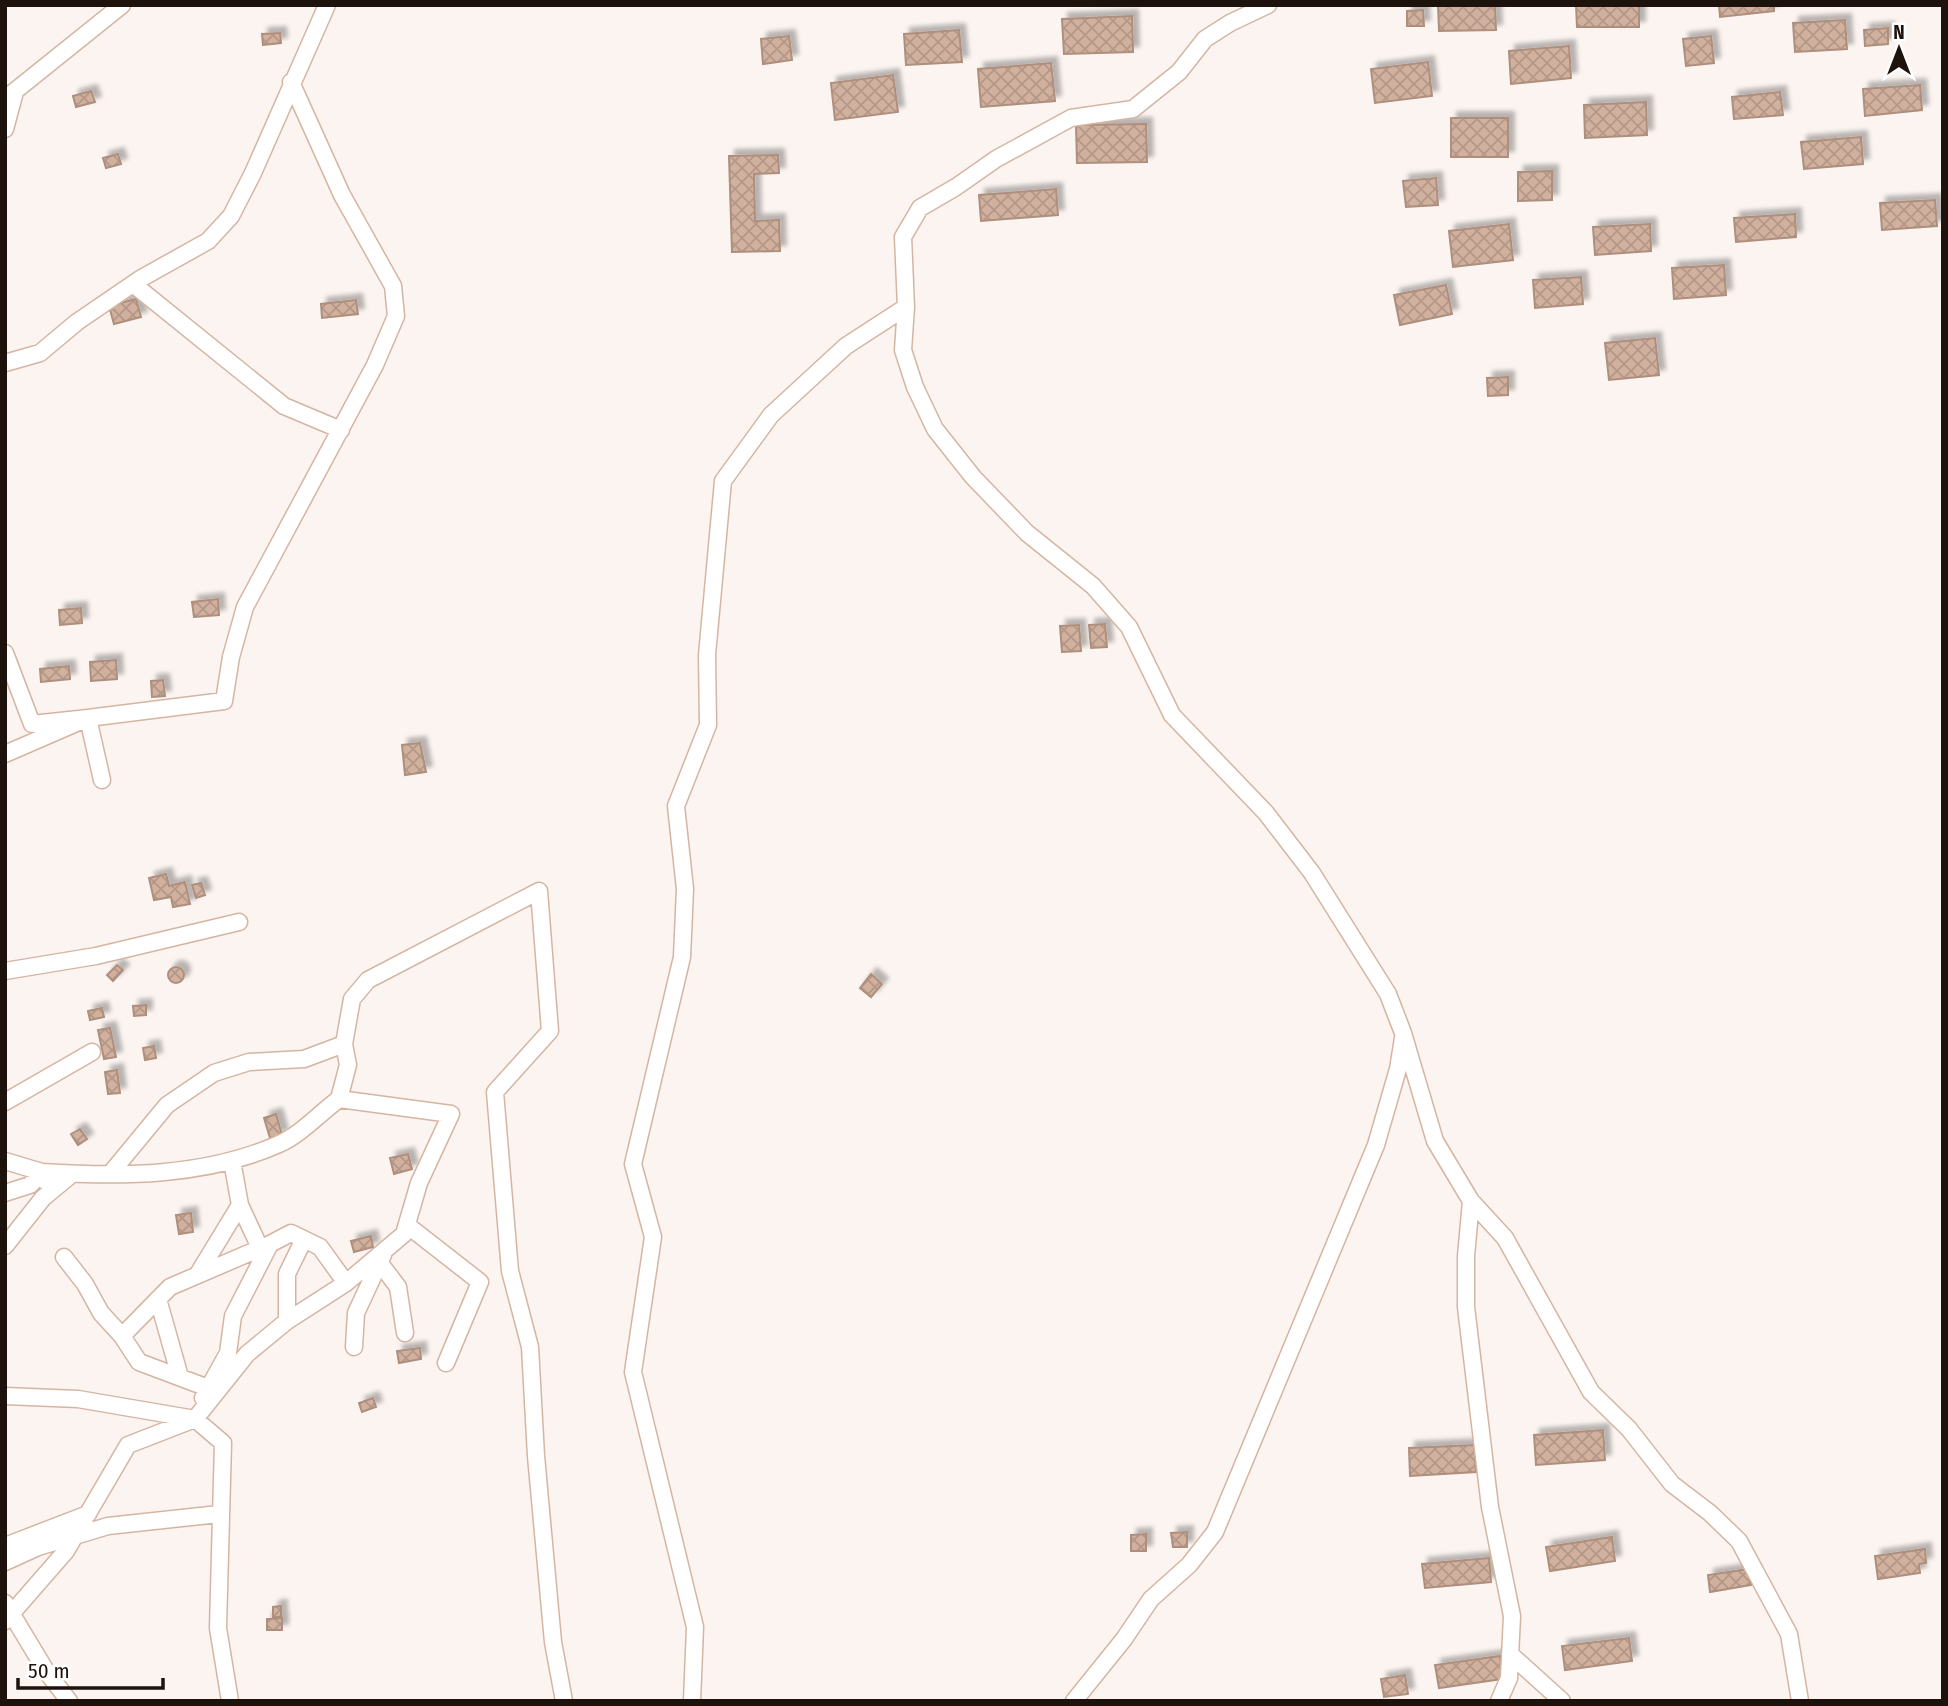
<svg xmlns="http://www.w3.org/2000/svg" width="1948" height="1706" viewBox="0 0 1948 1706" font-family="'Fira Sans Condensed',sans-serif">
<defs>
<pattern id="building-cross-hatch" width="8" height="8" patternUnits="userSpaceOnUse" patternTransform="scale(1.75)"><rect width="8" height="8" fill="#d1b19e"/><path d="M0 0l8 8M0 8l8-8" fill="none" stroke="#b39787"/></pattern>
<filter id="shadow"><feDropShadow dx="6" dy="-6" stdDeviation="2" flood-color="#0004"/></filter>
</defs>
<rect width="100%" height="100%" fill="#fbf4f1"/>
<!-- building -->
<path fill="url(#building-cross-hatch)" stroke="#ae8f7d" stroke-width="2" filter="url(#shadow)" d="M1438,5H1495L1496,30L1439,31Z
M1576,5H1639V27H1577Z
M1719,5H1774V11L1720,17Z
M1423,10L1424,26H1407V11Z
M1132,16L1133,52L1064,54L1062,19Z
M1845,20L1847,49L1795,52L1793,23Z
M1888,28V44L1865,46L1864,30Z
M959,30L962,62L906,65L904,34Z
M280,33L281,43L263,45L262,34Z
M789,36L792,60L763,64L761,39Z
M1711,36L1714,63L1686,66L1683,39Z
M1569,46L1571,78L1511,84L1509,51Z
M1428,62L1432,96L1375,103L1371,69Z
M1051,63L1055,101L981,107L978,69Z
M893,75L898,112L835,120L831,83Z
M1920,85L1922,110L1865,116L1863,89Z
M91,91L95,102L76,107L73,96Z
M1780,92L1783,115L1734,119L1732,97Z
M1646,102L1647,135L1585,138L1584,105Z
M1451,118H1508V157H1451Z
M1146,124L1147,162L1077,163L1076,125Z
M1861,137L1863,164L1804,169L1801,142Z
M118,154L121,164L106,168L103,158Z
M778,155L779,173L754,174L755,221L779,220L780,251L732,252L729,156Z
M1552,171V200L1518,201V172Z
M1436,178L1438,205L1406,207L1403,181Z
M1056,189L1058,215L981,221L979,195Z
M1935,200L1937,226L1882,230L1880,203Z
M1795,214L1796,237L1736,242L1734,218Z
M1509,224L1513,260L1453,267L1449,231Z
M1650,224L1651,251L1595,255L1593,227Z
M1724,265L1726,295L1674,299L1672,268Z
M1581,277L1583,304L1535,308L1533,280Z
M1446,285L1452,314L1400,325L1394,295Z
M136,299L141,317L114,324L109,306Z
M356,300L358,314L322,318L321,304Z
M1655,338L1659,375L1609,380L1605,343Z
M1508,377V395L1488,396L1487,378Z
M218,599L219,615L194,617L192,602Z
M81,608L82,623L60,625L59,610Z
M1105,624L1107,647L1091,648L1089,625Z
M1079,625L1081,651L1062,652L1060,626Z
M116,660L117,679L91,681L90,662Z
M69,666L70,679L41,682L40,669Z
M163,680L165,696L152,697L151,681Z
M420,743L426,772L405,775L402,745Z
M166,874L169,886L185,882L190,904L173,907L171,897L154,900L149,878Z
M201,883L205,895L196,898L192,885Z
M117,965L123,970L113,981L107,975Z
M168 975a8 8 0 1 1 16 0a8 8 0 1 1-16 0Z
M871,974L882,984L871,997L860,988Z
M146,1005V1015L134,1016L133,1006Z
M102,1008L104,1017L90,1020L88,1011Z
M110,1028L116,1057L104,1059L98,1030Z
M154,1046L156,1058L145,1060L143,1048Z
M117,1070L120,1093L108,1094L105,1072Z
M276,1114L282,1135L270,1138L264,1118Z
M80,1129L87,1139L78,1145L71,1134Z
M408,1154L412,1169L394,1174L390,1158Z
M191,1213L193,1232L179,1234L176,1215Z
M371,1236L373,1247L354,1252L351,1241Z
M420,1348L421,1359L399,1363L397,1351Z
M373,1398L376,1407L362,1412L359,1403Z
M1603,1430L1605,1460L1536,1465L1534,1435Z
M1474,1445L1476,1472L1410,1476L1409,1448Z
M1187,1532V1547H1173L1171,1533Z
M1146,1534V1551H1131V1535Z
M1612,1537L1615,1561L1550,1571L1546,1547Z
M1925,1549L1926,1563L1919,1564L1920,1573L1878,1579L1875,1556Z
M1489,1558L1491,1582L1425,1588L1422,1564Z
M1749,1569L1751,1585L1710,1592L1708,1575Z
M281,1606V1617H273V1607Z
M282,1618V1630H267V1619Z
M1629,1638L1632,1661L1565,1670L1562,1646Z
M1500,1656L1503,1679L1439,1688L1435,1665Z
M1405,1675L1408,1694L1384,1697L1381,1679Z"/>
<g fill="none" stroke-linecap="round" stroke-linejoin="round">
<!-- street casing -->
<g stroke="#d5b5a2" stroke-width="19">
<path id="street" d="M1268,5L1230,23L1205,39L1179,72L1133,109L1071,118L996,159L956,187L920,208L903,237L906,307L903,350L915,387L935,429L973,477L1027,533L1093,586L1129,627L1172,715L1266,813L1312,873L1388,994L1403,1033L1435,1141L1471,1201L1505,1238L1591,1392L1629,1429L1672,1484L1710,1513L1739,1541L1789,1634L1800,1701
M5,99L122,5
M5,129L15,92
M133,284L284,406L341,430
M5,363L40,353L77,322L140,279L208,241L231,216L253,173L327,5
M5,653L32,724L88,718L102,780
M5,754L88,718L224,701L231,657L245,607L375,365L396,316L393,286L342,195L291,82
M5,971L96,956L239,922
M5,1102L92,1052
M5,1161L42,1172L43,1180
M110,1174L167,1105L214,1073L249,1062L304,1059L344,1044
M5,1193L30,1185L42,1172C121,1177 205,1177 279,1144C300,1135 320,1113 339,1099
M1471,1201L1466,1256V1307L1490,1507L1512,1616L1509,1678L1499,1701
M240,1205L260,1248
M407,1225L480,1282L446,1363
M270,1244L291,1233L320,1247L346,1283
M5,1246L43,1198L72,1174
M64,1257L85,1284L101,1313L122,1336L139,1362L208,1388
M379,1262L398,1287L405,1333
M198,1274L240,1205L232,1161
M158,1299L180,1377
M287,1321V1274L304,1239
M122,1336L170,1287L270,1244L233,1316L228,1353L203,1398
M354,1347L356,1313L383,1255
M5,1396L78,1399L195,1419L128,1445L66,1551L5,1621
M5,1546L88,1514
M5,1562L38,1547L108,1526L219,1514
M5,1603L46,1671L69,1701
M1510,1654L1562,1701
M230,1701L218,1628L223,1443L195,1419L247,1354L287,1321L346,1283L404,1234L419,1183L451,1114L339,1099L348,1065L344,1044L352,999L368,980L539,891L550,1031L495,1092L510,1271L530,1347L536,1456L553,1642L564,1701
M692,1701L695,1627L633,1372L653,1237L633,1164L682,957L685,889L676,806L708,725L707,655L723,481L771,415L846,346L906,307
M1074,1701L1124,1639L1151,1599L1189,1565L1215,1532L1376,1145L1398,1069L1403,1038"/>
</g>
<!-- street -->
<use href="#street" stroke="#fff" stroke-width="16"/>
</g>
<!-- border -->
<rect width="1948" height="1706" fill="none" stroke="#1e120c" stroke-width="14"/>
<!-- north arrow -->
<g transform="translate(1899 49)" stroke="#ffffff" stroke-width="5" paint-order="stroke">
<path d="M0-5L12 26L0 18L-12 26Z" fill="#1e120c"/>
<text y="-10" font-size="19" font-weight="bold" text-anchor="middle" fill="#1e120c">N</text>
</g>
<!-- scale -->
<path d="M18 1678v10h145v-10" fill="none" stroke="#1e120c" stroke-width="3.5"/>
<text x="28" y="1678" font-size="21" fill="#1e120c" stroke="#ffffff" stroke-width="5" paint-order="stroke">50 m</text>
</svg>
